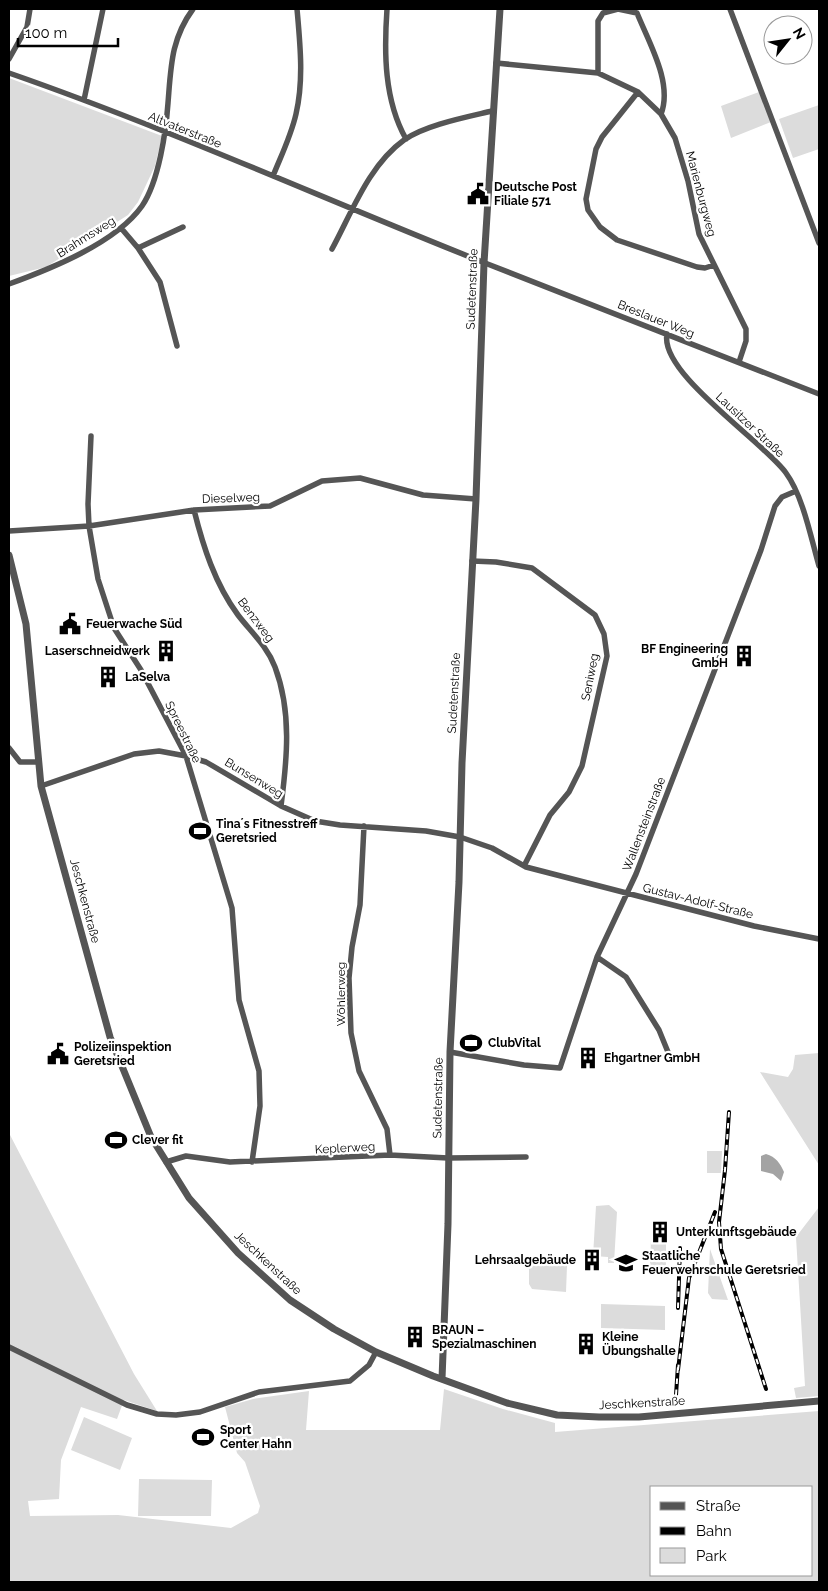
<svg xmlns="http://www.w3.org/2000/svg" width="828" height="1591" viewBox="0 0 828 1591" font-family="Raleway,sans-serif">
<rect width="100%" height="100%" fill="#fff"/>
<!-- green -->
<path fill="#dcdcdc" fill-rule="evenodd" d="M9,78L162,136L155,166L138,202L128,215L46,267L9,276Z
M759,92L771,122L731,138L721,106Z
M819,105V149L793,158L779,119Z
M819,1053V1165L760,1072L788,1077L793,1069L795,1055Z
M9,1133L134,1374L157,1411L124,1400L117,1419L81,1407L61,1460L59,1499L28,1501L30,1516L118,1515L231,1528L258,1513L260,1506L245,1462L237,1453L225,1407L253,1399L309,1391L306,1430H440L444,1389L503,1409L555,1423V1432L819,1411V1582H9ZM652,1487H812V1575H652Z
M707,1151H722L721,1173H707Z
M609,1205L617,1212L614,1263H608V1257L593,1256L596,1206Z
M819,1207V1396L796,1398L794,1388L805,1386L796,1237Z
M651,1238H666V1266H650Z
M710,1249L728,1300L712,1299L708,1293Z
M529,1265L567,1266L566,1292L532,1289L529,1284Z
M601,1304L665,1306V1330L601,1328Z
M84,1417L132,1438L120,1470L71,1450Z
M139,1479L212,1480L211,1516H138Z"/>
<!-- water -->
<path fill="#a3a3a3" d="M766,1154C776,1157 780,1163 784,1172L781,1181L773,1174L761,1171V1156Z"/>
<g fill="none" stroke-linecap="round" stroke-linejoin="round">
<!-- minor -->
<path stroke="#555" stroke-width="5.5" d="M387,9C384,52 384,100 406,139
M730,9L819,243
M9,59L27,27L30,9
M496,63L598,73L638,92L661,114L675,138L688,181L699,234L746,329V341L739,362
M9,73C170,129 326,200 485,263C596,307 707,351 819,394
M598,73V21L603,13L618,9L637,13C649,43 673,83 661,114
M638,92L602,137L596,149L586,199L588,210L600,227L617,240L697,267L705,268L714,265
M84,100L103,9
M273,176C281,156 291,136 296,114C304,80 300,43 297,9
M121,228L138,248L160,282L177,346
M138,248L183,227
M332,249C352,212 369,165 404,140C425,125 467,117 492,111
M9,284C50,269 116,243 142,206C159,181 166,131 168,103C171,66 171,39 193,9
M667,334C659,373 763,441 786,473C803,496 811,538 819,566
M91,436L88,504L89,526L98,579L114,628L141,670L186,756L232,908L239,1000L259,1071L260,1106L252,1162
M194,510C203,546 215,584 238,615C251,632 267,646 275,667C292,712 287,760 281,806
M9,531L89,526L194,510L270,506L322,481L360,478L423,495L476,499
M472,561L496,562L532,568L595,615L604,634L607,656L582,766L569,792L550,815L524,866
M9,748L20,762H38
M41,786L134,754L159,751L186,756L206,762L281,806L315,821L340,825L426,831L460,837L492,848L526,867L754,926L819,939
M364,826L360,905L352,947L349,978L351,1033L359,1071L387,1129L390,1155
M597,957L626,977L659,1030L670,1057
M450,1052L524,1065L560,1068L597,957L636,874L761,550L775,506L782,497L796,491
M166,1162L186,1156L230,1162L390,1155L448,1158L526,1157
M9,1347L127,1405L157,1414L176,1415L200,1412L259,1392L350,1381L369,1365L376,1352"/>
<!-- tertiary -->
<path stroke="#555" stroke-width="7" d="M9,555L26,624L41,786L110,1037L151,1137L189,1198L238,1253L290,1300L334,1329L376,1352L433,1376L507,1403L557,1415L599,1417H639L819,1401
M442,1379L448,1224L450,1052L459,882L462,763L476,499L484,263L500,9"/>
<!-- rail casing -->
<g stroke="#000" stroke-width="4">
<path id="rail" d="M729,1112L725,1170L719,1222L721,1249L766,1389
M678,1308L680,1248
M678,1370L689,1278L715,1212
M676,1395L678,1365"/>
</g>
<!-- rail -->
<use href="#rail" stroke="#fff" stroke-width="2" stroke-dasharray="5.5" stroke-linecap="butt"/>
</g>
<!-- icons -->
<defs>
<g id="civic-bare" transform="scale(1.725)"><path d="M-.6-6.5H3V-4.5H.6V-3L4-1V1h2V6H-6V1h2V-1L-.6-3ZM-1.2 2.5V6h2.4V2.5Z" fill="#000" stroke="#fff" stroke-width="2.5" paint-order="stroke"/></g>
<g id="building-bare" transform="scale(1.725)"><path d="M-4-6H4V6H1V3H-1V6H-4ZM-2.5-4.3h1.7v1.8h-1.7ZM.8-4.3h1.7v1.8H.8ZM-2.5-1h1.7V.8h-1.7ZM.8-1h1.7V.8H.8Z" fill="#000" stroke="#fff" stroke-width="2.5" paint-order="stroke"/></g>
<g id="stadium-bare" transform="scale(1.725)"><path d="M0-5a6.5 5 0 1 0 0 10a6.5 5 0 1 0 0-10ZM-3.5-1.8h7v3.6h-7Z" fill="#000" stroke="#fff" stroke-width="2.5" paint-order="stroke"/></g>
<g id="university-bare" transform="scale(1.725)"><path d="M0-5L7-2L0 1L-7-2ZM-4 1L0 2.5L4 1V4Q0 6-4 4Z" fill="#000" stroke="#fff" stroke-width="2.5" paint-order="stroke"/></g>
</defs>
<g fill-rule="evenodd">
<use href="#civic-bare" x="478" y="194"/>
<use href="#civic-bare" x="70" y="624"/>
<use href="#building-bare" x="166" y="651"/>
<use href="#building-bare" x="744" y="656"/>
<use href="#building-bare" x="108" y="677"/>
<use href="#stadium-bare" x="200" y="831"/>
<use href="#stadium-bare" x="471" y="1043"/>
<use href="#civic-bare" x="58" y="1054"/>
<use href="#building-bare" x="588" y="1058"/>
<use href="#stadium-bare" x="116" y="1140"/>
<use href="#building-bare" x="660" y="1232"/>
<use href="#building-bare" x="592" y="1260"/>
<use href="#university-bare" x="626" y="1263"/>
<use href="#building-bare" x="415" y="1337"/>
<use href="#building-bare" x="586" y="1344"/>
<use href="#stadium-bare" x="203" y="1437"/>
</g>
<g text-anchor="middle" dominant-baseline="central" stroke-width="4.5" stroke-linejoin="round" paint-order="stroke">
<!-- street labels -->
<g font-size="12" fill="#000" stroke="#fff">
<text transform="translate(185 130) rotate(22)">Altvaterstraße</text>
<text transform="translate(701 194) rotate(75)">Marienburgweg</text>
<text transform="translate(86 237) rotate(-32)">Brahmsweg</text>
<text transform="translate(472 289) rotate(-88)">Sudetenstraße</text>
<text transform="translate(656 319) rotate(22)">Breslauer Weg</text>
<text transform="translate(750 425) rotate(43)">Lausitzer Straße</text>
<text transform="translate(231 498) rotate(-2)">Dieselweg</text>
<text transform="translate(256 620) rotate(53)">Benzweg</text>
<text transform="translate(590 677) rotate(-79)">Seniweg</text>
<text transform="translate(454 693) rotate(-87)">Sudetenstraße</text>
<text transform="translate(183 732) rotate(64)">Spreestraße</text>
<text transform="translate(254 778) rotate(31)">Bunsenweg</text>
<text transform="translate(644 824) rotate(-69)">Wallensteinstraße</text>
<text transform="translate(85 901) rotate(75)">Jeschkenstraße</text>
<text transform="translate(698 901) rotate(14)">Gustav-Adolf-Straße</text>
<text transform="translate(341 994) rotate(-90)">Wöhlerweg</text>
<text transform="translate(438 1098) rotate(-89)">Sudetenstraße</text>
<text transform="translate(345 1148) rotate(-3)">Keplerweg</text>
<text transform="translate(268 1263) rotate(43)">Jeschkenstraße</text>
<text transform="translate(642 1403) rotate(-3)">Jeschkenstraße</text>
</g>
<!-- poi labels -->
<g font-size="12" font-weight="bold" fill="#000" stroke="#fff" text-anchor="start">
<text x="494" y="187">Deutsche Post<tspan x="494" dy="14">Filiale 571</tspan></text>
<text x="86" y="624">Feuerwache Süd</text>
<text x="728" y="649" text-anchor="end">BF Engineering<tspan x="728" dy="14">GmbH</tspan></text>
<text x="150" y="651" text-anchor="end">Laserschneidwerk</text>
<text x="125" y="677">LaSelva</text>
<text x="216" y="824">Tina´s Fitnesstreff<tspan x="216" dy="14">Geretsried</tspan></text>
<text x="488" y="1043">ClubVital</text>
<text x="74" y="1047">Polizeiinspektion<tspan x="74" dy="14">Geretsried</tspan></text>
<text x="604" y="1058">Ehgartner GmbH</text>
<text x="132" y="1140">Clever fit</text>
<text x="676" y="1232">Unterkunftsgebäude</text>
<text x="642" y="1256">Staatliche<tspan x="642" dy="14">Feuerwehrschule Geretsried</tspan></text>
<text x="576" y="1260" text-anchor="end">Lehrsaalgebäude</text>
<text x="432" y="1330">BRAUN –<tspan x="432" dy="14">Spezialmaschinen</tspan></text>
<text x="602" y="1337">Kleine<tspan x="602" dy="14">Übungshalle</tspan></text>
<text x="220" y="1430">Sport<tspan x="220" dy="14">Center Hahn</tspan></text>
</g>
</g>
<!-- border -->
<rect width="828" height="1591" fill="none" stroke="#000000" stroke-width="20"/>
<!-- legend -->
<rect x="650" y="1486" width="162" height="90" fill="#ffffff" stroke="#999999"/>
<rect x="660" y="1502" width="25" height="8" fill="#555555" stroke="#999999"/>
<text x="696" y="1511" font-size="15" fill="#000000">Straße</text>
<rect x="660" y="1527" width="25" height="8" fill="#000000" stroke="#999999"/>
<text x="696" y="1536" font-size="15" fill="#000000">Bahn</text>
<rect x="660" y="1548" width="25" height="15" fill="#dcdcdc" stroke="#999999"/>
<text x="696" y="1561" font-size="15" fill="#000000">Park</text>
<!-- north arrow -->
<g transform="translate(788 40) rotate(60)"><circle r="24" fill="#ffffff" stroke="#999999"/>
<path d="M0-4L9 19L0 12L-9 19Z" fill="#000000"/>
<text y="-8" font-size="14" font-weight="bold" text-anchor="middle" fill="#000000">N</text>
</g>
<!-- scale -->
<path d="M18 38v8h100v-8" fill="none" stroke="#000000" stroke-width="2.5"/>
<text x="25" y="38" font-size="15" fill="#000000" stroke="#ffffff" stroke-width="4" paint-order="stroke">100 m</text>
</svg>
